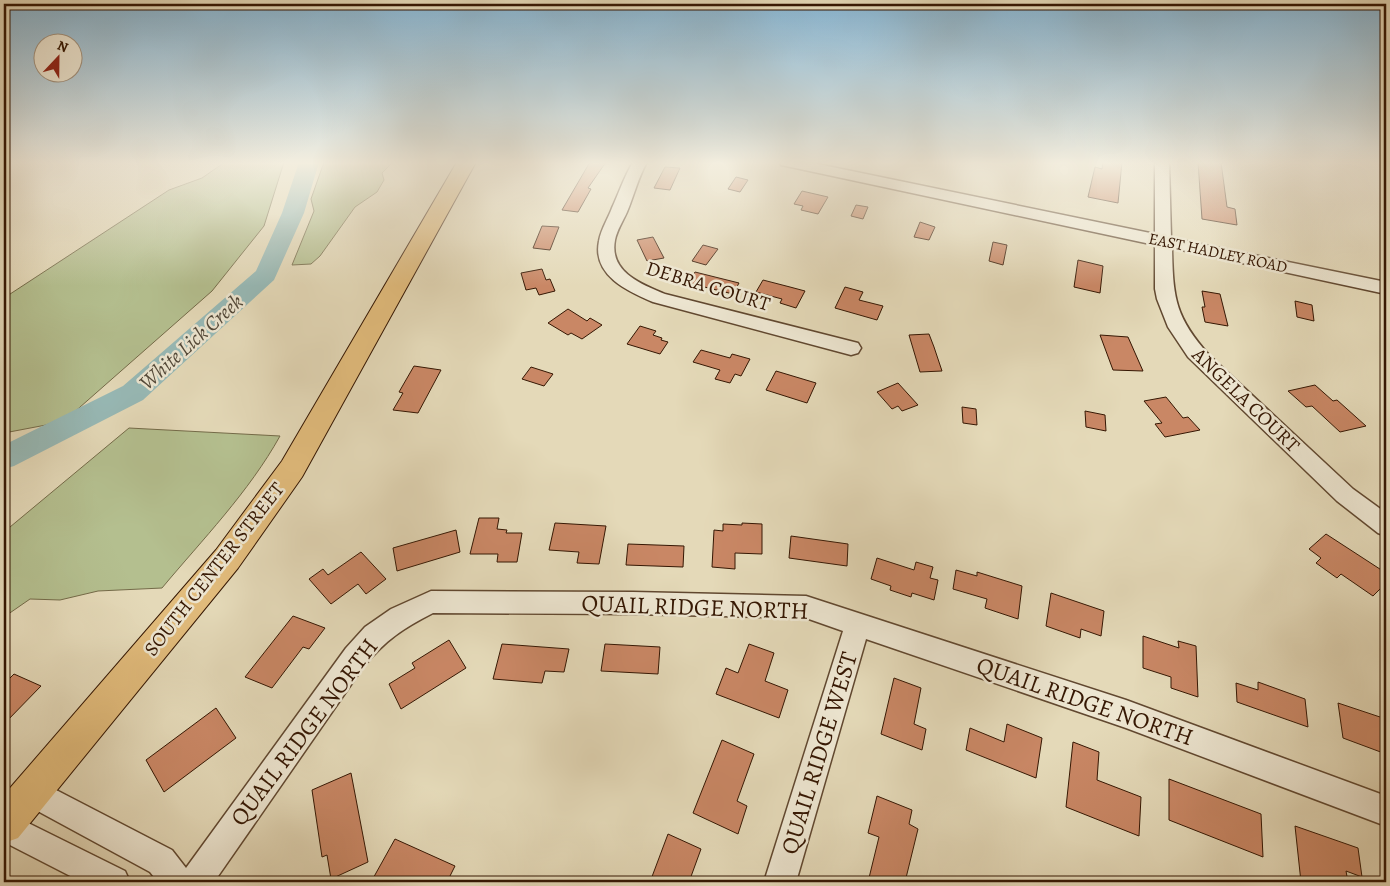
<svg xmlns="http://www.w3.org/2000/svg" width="1390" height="886" viewBox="0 0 1390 886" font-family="Alegreya,serif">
<rect width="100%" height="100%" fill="#e4d9b8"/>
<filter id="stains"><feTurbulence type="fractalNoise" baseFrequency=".004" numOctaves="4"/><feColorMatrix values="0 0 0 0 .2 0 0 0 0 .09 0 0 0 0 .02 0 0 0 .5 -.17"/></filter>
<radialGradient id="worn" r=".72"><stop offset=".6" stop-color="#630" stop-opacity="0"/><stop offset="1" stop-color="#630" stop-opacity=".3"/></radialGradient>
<!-- green -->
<path fill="#b4bf8f" stroke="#746b49" d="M225,162H284L264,226L212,291L71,415L46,425L4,433V298L169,190L202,178Z
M324,162H393L382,173L384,180L377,192L355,207L320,256L311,264L292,265L314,211L311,199Z
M129,428L280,436C249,492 202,540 162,588L98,591L60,600L30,599L4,617V532Z"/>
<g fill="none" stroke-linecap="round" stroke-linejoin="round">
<!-- river -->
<path fill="#97b9b6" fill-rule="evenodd" d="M299,162H319L304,213L274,280L143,400L14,466L4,469V445L123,386L256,271L282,213Z"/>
</g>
<!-- building -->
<path fill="#c98765" stroke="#351703" d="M590,162H606L588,188L591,189L578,212L562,210Z
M1103,162H1122L1118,203L1088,197L1095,167L1102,169Z
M1198,162H1221L1227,207L1235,209L1237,225L1202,219Z
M665,167L680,168L670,190L654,188Z
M736,177L748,180L740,192L728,189Z
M802,191L828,197L818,214L801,210L803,206L794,204Z
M856,205L868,207L863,219L851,216Z
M920,222L935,227L929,240L914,237Z
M542,226L559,227L550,250L533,248Z
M653,237L664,258L647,261L637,240Z
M993,242L1007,245L1003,265L989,261Z
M703,245L718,249L706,265L692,261Z
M1078,260L1103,266L1100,293L1074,287Z
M542,269L546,280L550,279L555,291L539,295L536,288L526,290L521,273Z
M695,272L739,283L733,294L688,283Z
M763,280L790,287L805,291L796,308L780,303L782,299L756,292Z
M845,287L863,292L859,300L883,306L877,320L835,308Z
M1202,291L1220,294L1228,326L1205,322L1202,307H1205Z
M1295,301L1312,305L1314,321L1297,317Z
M568,309L587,321L590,318L602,325L582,339L571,333L568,335L548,323Z
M640,326L656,331L653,335L662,338L661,340L668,342L660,354L627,344Z
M929,334L934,347L942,371L920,372L909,335Z
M1100,335L1128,337L1143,371L1113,370Z
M701,350L730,358L732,354L750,359L741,376L735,374L730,383L715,379L720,370L693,362Z
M414,366L441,370L418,413L393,410L403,393L399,392Z
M531,367L553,374L544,386L522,379Z
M776,371L816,383L807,403L766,390Z
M898,383L918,405L902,411L898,406L892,409L877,392Z
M1315,385L1333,401L1337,400L1366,426L1340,432L1312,406L1306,407L1288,391Z
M1166,397L1183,418L1188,417L1200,430L1165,437L1155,424L1162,423L1144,401Z
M962,407L976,409L977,425L963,423Z
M1085,411L1105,415L1106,431L1086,427Z
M479,518H499L497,529L507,530L506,533H522L517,562H497L498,554H470Z
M555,523L606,526L599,564L577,563L579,552L549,550Z
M742,523L762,524V554L735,553V569L712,567L714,530L723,531V524L742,525Z
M456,530L460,552L397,571L393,548Z
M1326,534L1386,573V583L1373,596L1341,574L1337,578L1316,563L1321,558L1309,549Z
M791,536L848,544L847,566L789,558Z
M628,544L684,546L683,567L626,565Z
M361,552L386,579L366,594L358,584L331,604L309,579L323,569L328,575Z
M877,558L914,570L916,562L933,567L930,578L938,580L934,600L912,593L911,597L890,590L891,586L871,579Z
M956,570L977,576V572L1022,586L1018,619L985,608L987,599L953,589Z
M1051,593L1104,611L1101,636L1081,629L1080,638L1046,626Z
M293,616L325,628L309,649L303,647L272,688L245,677Z
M1143,636L1179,648L1178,641L1196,646L1198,697L1171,688V677L1143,668Z
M449,640L466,668L401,709L389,684L415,668L412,663Z
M502,644L569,649L564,672L545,671L542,683L493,679Z
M605,644L660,647L658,674L601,671Z
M749,644L774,653L765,681L788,690L779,718L716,694L726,668L738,673Z
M14,674L41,686L4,724V684Z
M894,678L921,688L914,724L926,729L922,750L881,734Z
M1258,682L1305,699L1308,727L1237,702L1236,683L1258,690Z
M1338,703L1386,719V754L1343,738Z
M216,708L236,738L164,792L146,760Z
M1007,724L1042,738L1036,778L966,750L970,728L1004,742Z
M722,740L754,754L737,801L747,806L738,834L693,813Z
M1073,742L1099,752L1097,780L1141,797L1139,836L1066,807Z
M351,773L368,862L331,879L327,855L322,857L312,790Z
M1169,779L1261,814L1263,857L1169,820Z
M877,796L912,810L909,824L918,829L905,882H868L879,837L868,833Z
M1295,826L1358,848L1362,877L1346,871L1348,882H1301Z
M668,834L701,849L689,882H650Z
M395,839L455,866L447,882H371Z"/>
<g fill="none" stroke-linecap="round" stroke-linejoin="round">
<!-- minor casing -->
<g stroke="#614830" stroke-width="3">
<path id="minor" d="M633,162H647C638,178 634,195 627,212C623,221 617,230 615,240C609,272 641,284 665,294L858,343L861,348L858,353L851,355L653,302C627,291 592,275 599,241C601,229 608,219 612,208C619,193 624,177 633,162Z
M779,162H808L1155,234V162H1169L1171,238L1386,282V294L1172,248C1173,298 1175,317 1209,355L1353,489L1386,513V536L1378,533L1337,501L1188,357L1168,327L1157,299L1155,289V245L786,166L781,165Z
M431,591L633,592L806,596L1126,700L1386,796V826L1126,728L866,639L796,882H764L843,631L806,618L633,614L433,613C402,629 387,639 364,666L214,882H158L150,872L21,802L16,792L21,782L31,777L172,850L186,868L346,648L365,627L391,609Z
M4,811L125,871L130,882H82L4,842Z"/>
</g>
<!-- major casing -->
<g stroke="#351703" stroke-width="2">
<path id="major" d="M457,162H476L302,477L238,568L18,838L4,843V795L216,550L282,461Z"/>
</g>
<!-- minor -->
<use href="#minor" fill="#ede6d1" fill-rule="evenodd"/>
<!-- major -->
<use href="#major" fill="#e2bc7c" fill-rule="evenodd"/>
</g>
<!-- sky -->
<linearGradient id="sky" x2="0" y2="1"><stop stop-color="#87b6d4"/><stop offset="0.57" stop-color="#f3eedf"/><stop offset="1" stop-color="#f3eedf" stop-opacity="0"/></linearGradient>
<rect width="1390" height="286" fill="url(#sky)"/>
<g text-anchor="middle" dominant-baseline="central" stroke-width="5" stroke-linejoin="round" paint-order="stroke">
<!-- far-street labels -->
<g font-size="16" fill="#351703" stroke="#ede6d1">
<text transform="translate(1218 253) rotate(12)">EAST HADLEY ROAD</text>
</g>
<!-- street labels -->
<g font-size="20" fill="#351703" stroke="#ede6d1">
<text transform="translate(708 286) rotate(17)">DEBRA COURT</text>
<text transform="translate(1246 400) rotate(44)">ANGELA COURT</text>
<text transform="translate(214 569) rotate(-52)">SOUTH CENTER STREET</text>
</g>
<!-- water labels -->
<g font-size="21" font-style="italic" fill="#524839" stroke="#ede6d1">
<text transform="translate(191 342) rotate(-42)">White Lick Creek</text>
</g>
<!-- near-street labels -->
<g font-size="24" fill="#351703" stroke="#ede6d1">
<text transform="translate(695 607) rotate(2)">QUAIL RIDGE NORTH</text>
<text transform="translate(1085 701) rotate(19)">QUAIL RIDGE NORTH</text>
<text transform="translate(304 732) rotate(-53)">QUAIL RIDGE NORTH</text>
<text transform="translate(819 753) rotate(-73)">QUAIL RIDGE WEST</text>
</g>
</g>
<!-- margin -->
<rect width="1390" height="886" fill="none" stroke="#e4d9b8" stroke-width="20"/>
<rect x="5" y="5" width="1380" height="876" fill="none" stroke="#351703" stroke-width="2.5"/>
<rect x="10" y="10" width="1370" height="866" fill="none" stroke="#351703"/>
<!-- north arrow -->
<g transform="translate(58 58) rotate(22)"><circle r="24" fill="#ede6d1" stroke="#a3937f"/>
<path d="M0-4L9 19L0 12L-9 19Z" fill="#8f2418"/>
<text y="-8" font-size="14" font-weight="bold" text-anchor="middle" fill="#351703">N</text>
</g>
<rect width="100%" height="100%" filter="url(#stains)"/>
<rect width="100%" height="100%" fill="url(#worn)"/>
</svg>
